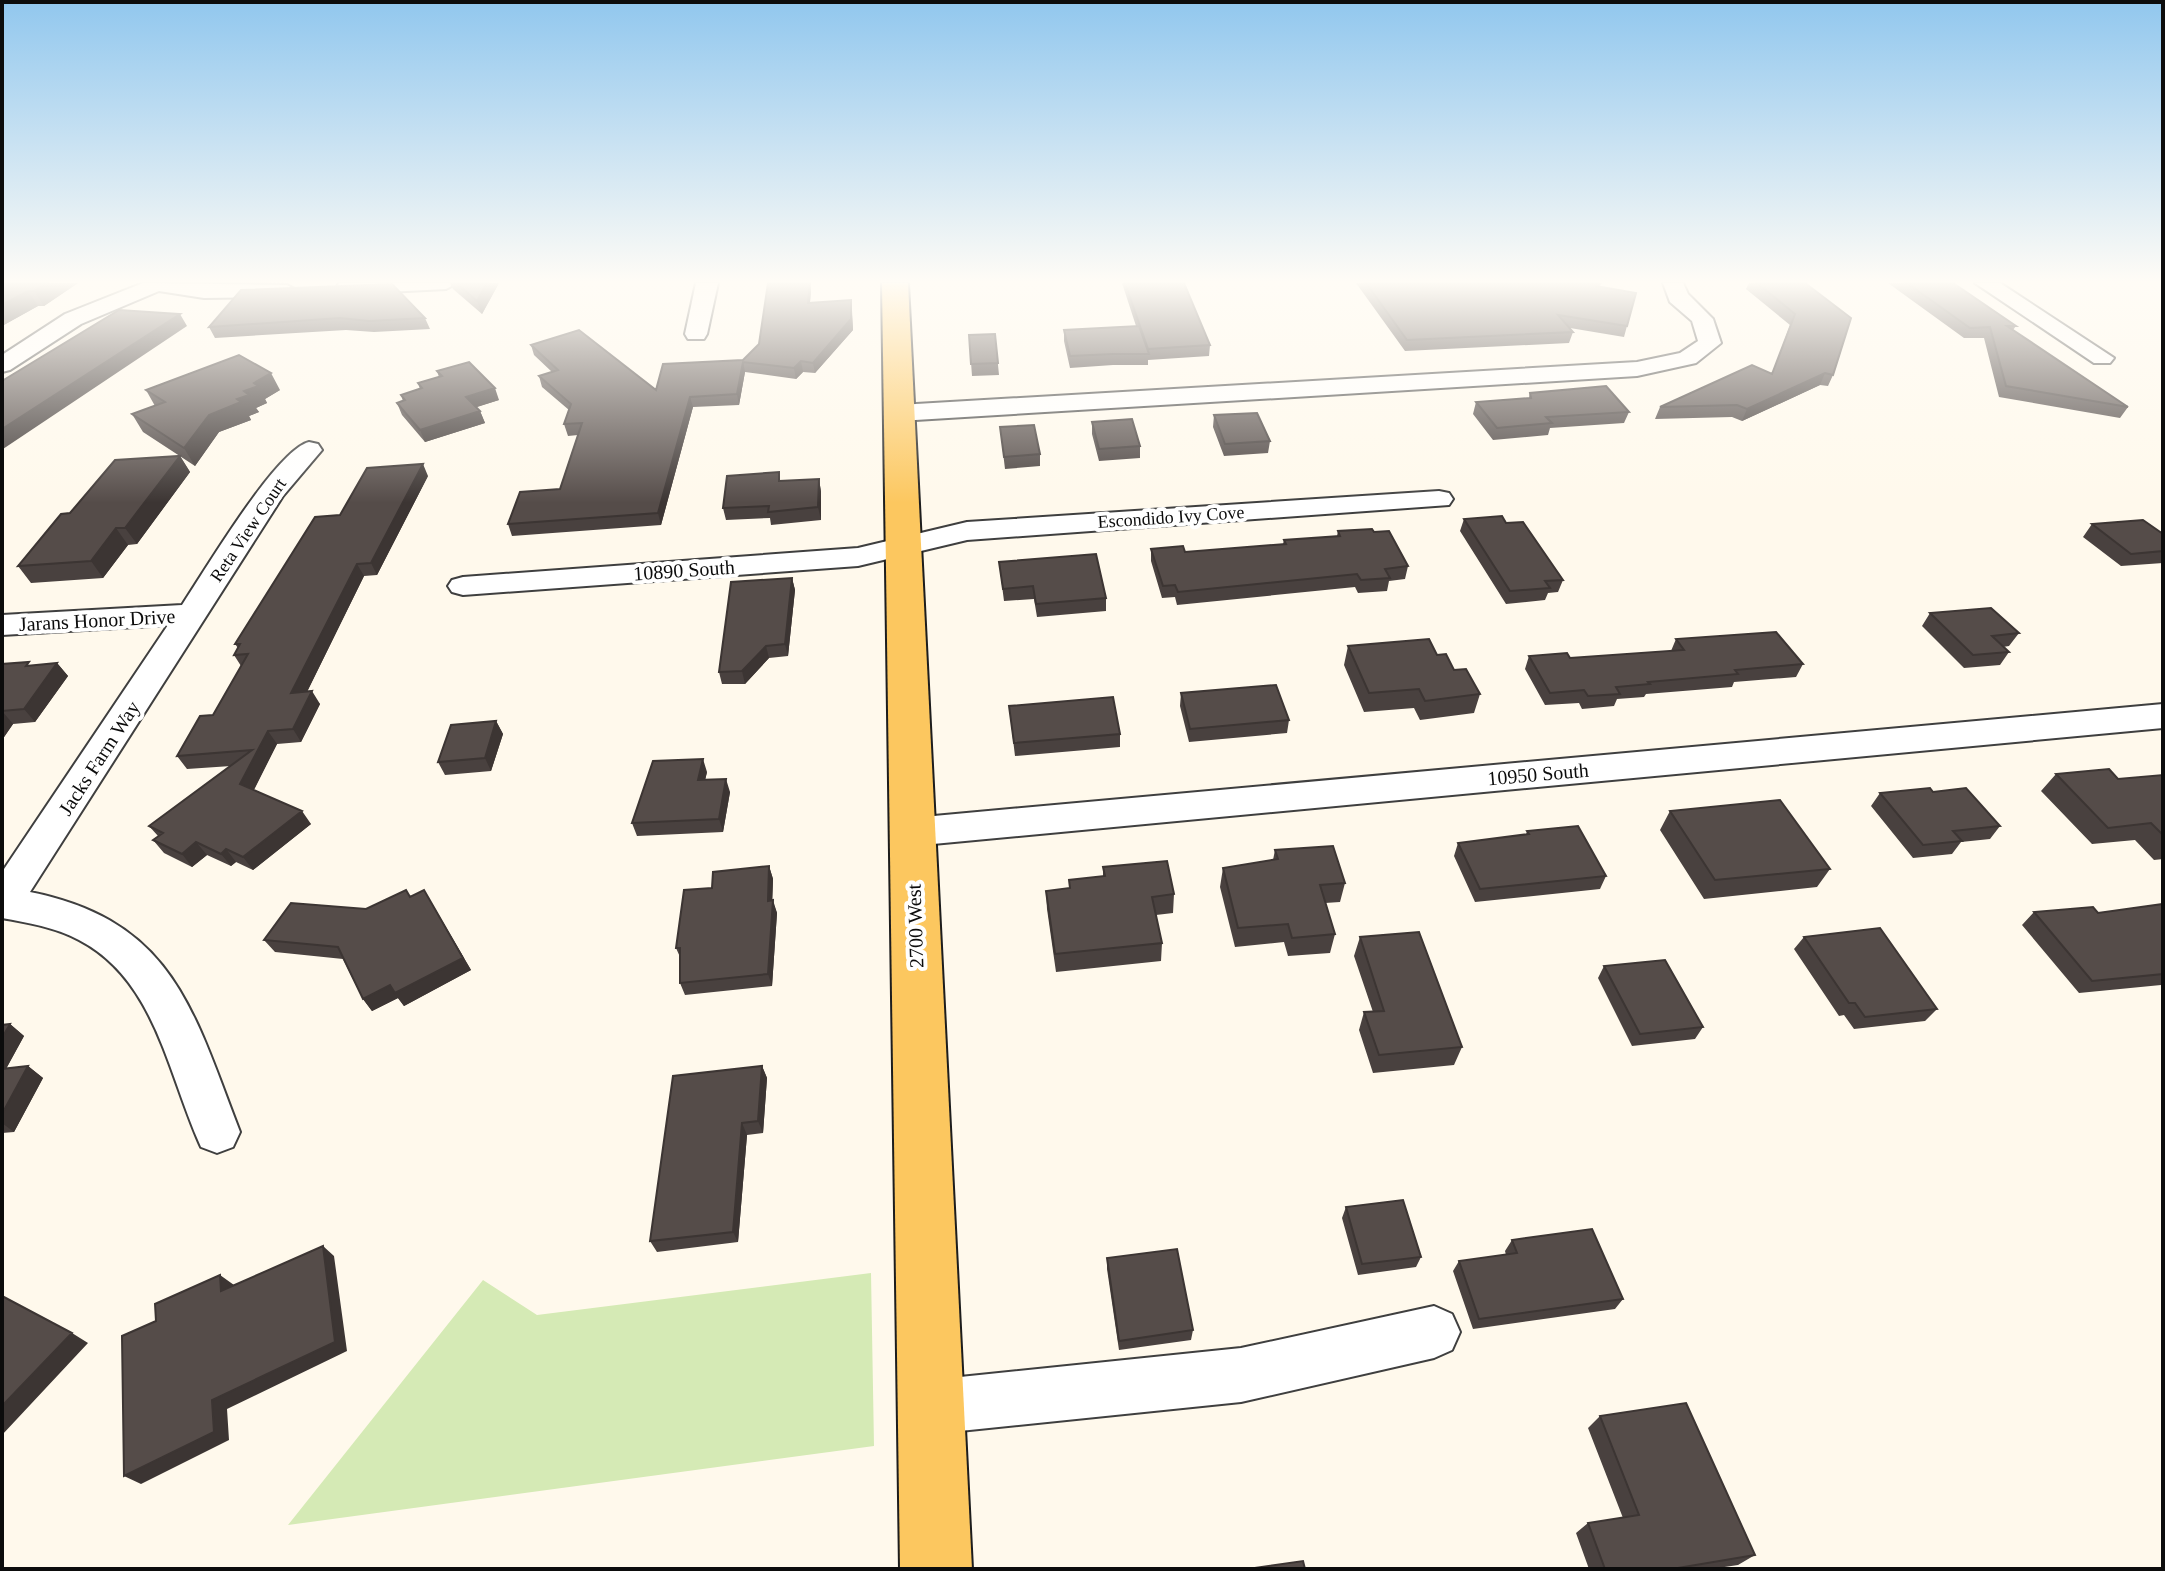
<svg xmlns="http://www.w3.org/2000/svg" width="2165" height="1571" viewBox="0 0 2165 1571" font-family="Georgia,serif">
<rect width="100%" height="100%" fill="#fff9ec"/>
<!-- green -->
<path fill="#d5eab5" d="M871,1273L874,1446L288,1525L483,1280L537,1315Z"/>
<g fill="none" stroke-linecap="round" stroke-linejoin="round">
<!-- minor casing -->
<g stroke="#3f3f3f" stroke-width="4">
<path id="minor" d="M143,283L287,285L298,291L287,297L204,298L159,291L81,324L10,370L2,372V355L65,314Z
M339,283H457L446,289L347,294L336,288Z
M696,283H718L707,334L704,339H688L685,334Z
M1663,283H1683L1688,294L1713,319L1721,343L1696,363L1637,376L899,421L890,418L886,413L890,408L899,405L1637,362L1680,353L1698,341L1692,321L1670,302Z
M1975,283H2000L2114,358L2110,363H2094Z
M309,442L318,444L322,450L283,496L30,892C174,921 193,1011 240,1132L233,1147L217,1153L201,1147C168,1075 156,980 79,940C55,927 28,923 2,918V872L168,625L2,635V615L182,605C204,572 276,450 309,442Z
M1439,491L1449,493L1453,499L1449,505L967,540L858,566L463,595L452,592L448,586L452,580L463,577L858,548L967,522Z
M2163,704V728L912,846L899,842L893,832L899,822L912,818Z
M1434,1306L1452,1314L1460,1332L1452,1350L1434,1358L1241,1402L931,1434L912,1426L904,1407L912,1388L931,1380L1241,1348Z"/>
</g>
<!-- major casing -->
<g stroke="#1d1d1d" stroke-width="4">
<path id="major" d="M882,283H908L972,1569H900Z"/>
</g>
<!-- minor -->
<use href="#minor" fill="#fff" fill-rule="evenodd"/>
<!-- major -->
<use href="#major" fill="#fcc75f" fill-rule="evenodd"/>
</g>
<!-- wall -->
<path fill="#49413f" d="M2,283H78L44,306H38L2,326Z
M450,283H499L482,314L453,289Z
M810,283L811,291L810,302L852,310L853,330L815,373L803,372L796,379L745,372L739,405L693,407L661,525L512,536L508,524L560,489L578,435L568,436L564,424L569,410L542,387L539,376L552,372L534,355L531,345L656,390L743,360L759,344Z
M1122,283H1184L1210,345L1209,356L1148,360V365H1113L1070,368L1064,341V330L1136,326Z
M1356,283H1602L1599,287L1627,326L1624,337L1570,328L1573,332L1569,343L1405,351Z
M1749,283H1805L1833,375L1828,386L1820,385L1742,421L1732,417L1655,419L1660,407L1772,374L1790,325L1746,289Z
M1888,283H1953L2016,326L2013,330L2128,407L2120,418L1999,397L1984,338H1964Z
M241,290L425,318L430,329L374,332L346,330L215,338L209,327Z
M995,334L999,375L972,376L969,335Z
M437,371L499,400L476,407L480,411L485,423L425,442L402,415L397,403L403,401L401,395L420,389L418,383L439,377Z
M146,390H280L265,399L267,403L256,408L259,412L249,416L251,420L219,432L195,466L143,432L132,414L155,406Z
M1530,393L1629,412L1624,423L1550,428L1548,435L1493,440L1473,414L1476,402L1529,398Z
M1214,415L1270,441L1268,453L1224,456L1213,427Z
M1092,422L1140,446V458L1099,461L1092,434Z
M1000,427L1040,454V466L1005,469Z
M180,456L190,472L137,544L128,545L103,578L31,583L18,566L70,513Z
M428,476L377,575L364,576L307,692L320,704L301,742L277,744L254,790L311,824L253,870L236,862L231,866L207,855L192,867L164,853L153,840L158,836L149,826L231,766L187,769L177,756L213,715L241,666L234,655L238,648L235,644L340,515Z
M819,479L821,492V520L771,525L770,518L726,520L723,508L781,481Z
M1464,519L1506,523L1563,580L1558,592L1548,593L1545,600L1506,604L1460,531Z
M2092,524L2163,534V563L2121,566L2083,537Z
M1338,531L1374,532L1408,566L1405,579L1389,581L1387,591L1358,593L1355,587L1177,605L1175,597L1162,598L1151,561V549L1185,552L1283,544L1284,540L1337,536Z
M999,562L1106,598V611L1037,617L1034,599L1004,601Z
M792,578L795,590L788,656L769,658L745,684H722L719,672Z
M1930,613L2019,633L2009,646L2003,647L2009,652L2000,665L1964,668L1922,626Z
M1676,639L1803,664L1796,677L1734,682L1732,687L1646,694L1644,697L1617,699L1614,706L1582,709L1579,703L1545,705L1525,669L1529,656L1570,658L1671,651Z
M1348,646L1437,655L1480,694L1474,713L1420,720L1414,708L1364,712L1344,665Z
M57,663L68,676L35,722L13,724L2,740V664L33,666Z
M1181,693L1289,720L1287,733L1189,742L1180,706Z
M1009,706L1120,734V747L1015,756Z
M496,721L503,734L491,771L445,775L438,762Z
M707,772L705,780L730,792L723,832L637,836L632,823Z
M2056,774L2118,779L2163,775V859L2154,860L2135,840L2092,844L2041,791Z
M1933,792L2000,826L1990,839L1961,842L1952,854L1913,858L1871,806L1880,793Z
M1670,811L1830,869L1817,887L1704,899L1660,830Z
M1527,831L1606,876L1600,889L1475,902L1454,856L1458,843L1526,835Z
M1275,850L1345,883L1340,902L1325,903L1335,934L1330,953L1288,956L1284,942L1235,947L1220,887L1223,868L1273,860Z
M769,866L773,879L772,900L777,913L772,986L685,995L680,983V957L676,948L712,888Z
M1103,867L1174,894L1173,913L1156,915L1162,943L1161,961L1056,972L1047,909L1046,891L1069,888V880L1103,877Z
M424,890L471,970L404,1006L398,998L372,1011L363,999L343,959L275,952L264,940L411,897Z
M2163,904V987L2161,985L2079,993L2022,925L2034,912L2098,913Z
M1360,937L1462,1047L1454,1065L1373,1073L1359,1030L1364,1012H1373L1354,956Z
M1804,937L1937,1009L1925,1021L1854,1029L1844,1015L1839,1016L1794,949Z
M1604,966L1703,1027L1695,1039L1632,1046L1598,978Z
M10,1024L24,1036L6,1069L28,1066L43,1078L14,1132L2,1133V1025Z
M762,1066L767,1078L763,1133L747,1135L738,1242L657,1252L650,1241Z
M1346,1207L1421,1257L1416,1267L1358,1275L1342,1218Z
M1512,1240L1623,1299L1615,1309L1473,1329L1453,1271L1459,1261L1506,1255L1505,1251Z
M1107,1258L1193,1330L1191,1340L1119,1350L1107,1269Z
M1600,1416L1755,1555L1738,1565L1711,1569H1589L1576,1533L1588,1523L1623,1518L1588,1428Z"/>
<!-- shaded-wall -->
<path fill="#3c3533" d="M46,283H78L44,306L34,291Z
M487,283H499L482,314L477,301Z
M810,283L811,291L809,313L808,303Z
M28,291L38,306L2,326V305Z
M851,300L853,330L815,373L813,363Z
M180,314L187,326L3,449L2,429Z
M801,361L803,372L796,379L794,368Z
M743,362L745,372L739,405L737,394Z
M271,373L280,390L265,399L267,403L256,408L259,412L249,416L251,420L219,432L195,466L184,448L209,415L237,399L244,391L254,383Z
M1825,373L1820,385L1742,421L1747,409Z
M495,388L499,400L471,409L466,397Z
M690,397L693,407L661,525L658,513Z
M480,411L485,423L425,442L420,430Z
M180,456L190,472L137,544L125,528Z
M423,464L428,476L377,575L371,563Z
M819,479L821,492V520L818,507Z
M116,528L128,545L103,578L91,561Z
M357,564L364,576L300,706L291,693Z
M792,578L795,590L788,656L785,644Z
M766,646L769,658L745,684L742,671Z
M57,663L68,676L35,722L24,709Z
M312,691L320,704L301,742L293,729Z
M2,711L13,724L2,740Z
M496,721L503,734L491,771L485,758Z
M268,731L277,744L250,797L240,784Z
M703,759L707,772L702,793L698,780Z
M726,779L730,792L723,832L719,819Z
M302,811L311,824L253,870L243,857Z
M196,842L207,855L192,867L182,854Z
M226,849L236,862L231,866L221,854Z
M769,866L773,879L772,913L768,901Z
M424,890L471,970L404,1006L398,998L372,1011L363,999Z
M773,900L777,913L772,986L768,974Z
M10,1024L24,1036L2,1076V1038Z
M28,1066L43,1078L14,1132L2,1123V1114Z
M762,1066L767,1078L763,1133L758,1121Z
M742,1123L747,1135L738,1242L733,1232Z
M323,1246L334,1256L347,1351L227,1409L229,1440L141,1484L124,1476L212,1400Z
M220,1275L234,1285L221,1291Z
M72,1333L88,1343L2,1435V1406Z"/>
<!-- building -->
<path fill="#554c49" stroke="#3c3533" stroke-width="2" d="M2,283H46L34,291H28L2,305Z
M456,283H487L477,301Z
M768,283H810L808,303L851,300V319L813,363L801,361L794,368L743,362L737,394L690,397L658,513L508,524L520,492L560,489L582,423L564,424L571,404L539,376L558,370L531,345L579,330L656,390L663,364L743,360L759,344Z
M1125,283H1184L1210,345L1148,349Z
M1366,283H1598L1596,286L1636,293L1627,326L1558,315L1573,332L1407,340Z
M1757,283H1805L1851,318L1833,375L1825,373L1747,409L1737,405L1660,407L1752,365L1772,374L1795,314Z
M1907,283H1953L2016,326H2007L2128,407L2006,386L1990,327L1970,328Z
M392,284L425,318L369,321L340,318L209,327L241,290Z
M119,310L180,314L2,429V381Z
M1139,326L1149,354H1113L1070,356L1064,330Z
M995,334L998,363L971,364L969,335Z
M239,355L271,373L254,383L258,386L244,391L249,395L237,399L241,402L209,415L184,448L132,414L165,402L146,390Z
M469,362L495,388L466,397L480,411L420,430L397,403L405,400L401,395L422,388L418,383L442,376L437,371Z
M1606,386L1629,412L1546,417L1552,423L1497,428L1476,402L1531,398L1530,393Z
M1257,413L1270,441L1225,444L1214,415Z
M1132,419L1140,446L1099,449L1092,422Z
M1034,425L1040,454L1004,457L1000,427Z
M180,456L125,528H116L91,561L18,566L61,514L70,513L115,460Z
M423,464L371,563L357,564L291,693L312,691L293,729L268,731L240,784L302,811L243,857L226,849L221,854L196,842L182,854L153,840L163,833L149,826L252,750L177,756L200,716L213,715L248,654L234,655L240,644H235L315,517L340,515L367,468Z
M779,472V481L819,479L818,507L768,512L769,506L723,508L727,476Z
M1502,516L1506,523L1523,522L1563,580L1545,581L1550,588L1510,591L1464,519Z
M2143,520L2163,534V551L2131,554L2092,524Z
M1372,529L1374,532L1389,531L1408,566L1385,569L1390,578L1361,580L1357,574L1178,592L1175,585L1163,586L1151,549L1183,546L1185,552L1286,544L1284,540L1340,536L1338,531Z
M1096,554L1106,598L1036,604L1033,586L1003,589L999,562Z
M792,578L785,644L766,646L742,671L719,672L731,582Z
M1991,608L2019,633L1992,636L2009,652L1973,655L1930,613Z
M1776,632L1803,664L1735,670L1738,674L1648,682L1650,684L1616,687L1620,694L1588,696L1584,690L1550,693L1529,656L1567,653L1570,658L1684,650L1676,639Z
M1429,639L1437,655L1446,654L1454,670L1466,669L1480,694L1425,701L1419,689L1369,693L1348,646Z
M29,662L26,666L57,663L24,709L2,711V664Z
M1276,685L1289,720L1190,729L1181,693Z
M1113,697L1120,734L1014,743L1009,706Z
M496,721L485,758L438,762L451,725Z
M703,759L698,780L726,779L719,819L632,823L653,761Z
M2109,769L2118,779L2163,775V835L2151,823L2108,828L2056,774Z
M1930,788L1933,792L1966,788L2000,826L1953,831L1962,841L1923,845L1880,793Z
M1780,800L1830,869L1715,880L1670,811Z
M1578,826L1606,876L1480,889L1458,843L1529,834L1527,831Z
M1333,846L1345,883L1320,885L1335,934L1292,938L1288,924L1238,928L1223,868L1278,859L1275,850Z
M1167,861L1174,894L1152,897L1162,943L1055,954L1046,891L1070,888L1069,880L1105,876L1103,867Z
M769,866L768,901L773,900L768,974L680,983V948H676L684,890L712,888L713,872Z
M406,890L410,897L424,890L463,958L395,993L390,985L363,999L338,947L264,940L291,903L366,909Z
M2163,904V974L2092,981L2034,912L2093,907L2098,913Z
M1880,928L1937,1009L1865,1017L1855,1003H1849L1804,937Z
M1419,932L1462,1047L1379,1055L1364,1012L1384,1011L1360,937Z
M1665,960L1703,1027L1640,1034L1604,966Z
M10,1024L2,1038V1025Z
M28,1066L2,1114V1069Z
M762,1066L758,1121L742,1123L733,1232L650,1241L673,1076Z
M1403,1200L1421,1257L1362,1264L1346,1207Z
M1592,1229L1623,1299L1479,1319L1459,1261L1517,1253L1512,1240Z
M323,1246L335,1342L212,1400L214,1432L124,1476L122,1336L156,1321L155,1304L220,1275L221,1291Z
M1177,1249L1193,1330L1119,1341L1107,1258Z
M2,1296L72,1333L2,1406Z
M1686,1403L1755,1555L1672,1569H1605L1588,1523L1639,1515L1600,1416Z
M1303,1561L1305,1569H1256L1255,1568Z"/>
<!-- sky -->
<linearGradient id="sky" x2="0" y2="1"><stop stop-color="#91c7ee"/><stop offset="0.56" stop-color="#fffcf6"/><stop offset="1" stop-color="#fffcf6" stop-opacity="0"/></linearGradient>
<rect width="2165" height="503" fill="url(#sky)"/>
<g text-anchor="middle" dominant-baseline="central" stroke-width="8" stroke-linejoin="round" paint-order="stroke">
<!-- far-street labels -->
<g font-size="18" fill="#0c0c0c" stroke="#fff">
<text transform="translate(1171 517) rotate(-4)">Escondido Ivy Cove</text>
<text transform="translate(248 530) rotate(-56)">Reta View Court</text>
</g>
<!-- street labels -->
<g font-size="20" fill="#0c0c0c" stroke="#fff">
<text transform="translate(684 570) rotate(-4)">10890 South</text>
<text transform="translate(97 620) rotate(-3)">Jarans Honor Drive</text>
<text transform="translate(99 758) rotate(-57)">Jacks Farm Way</text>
<text transform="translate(1538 774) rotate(-5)">10950 South</text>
<text transform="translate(915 926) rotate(-92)">2700 West</text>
</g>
</g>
<!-- border -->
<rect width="2165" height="1571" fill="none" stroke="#0c0c0c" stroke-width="8"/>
</svg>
